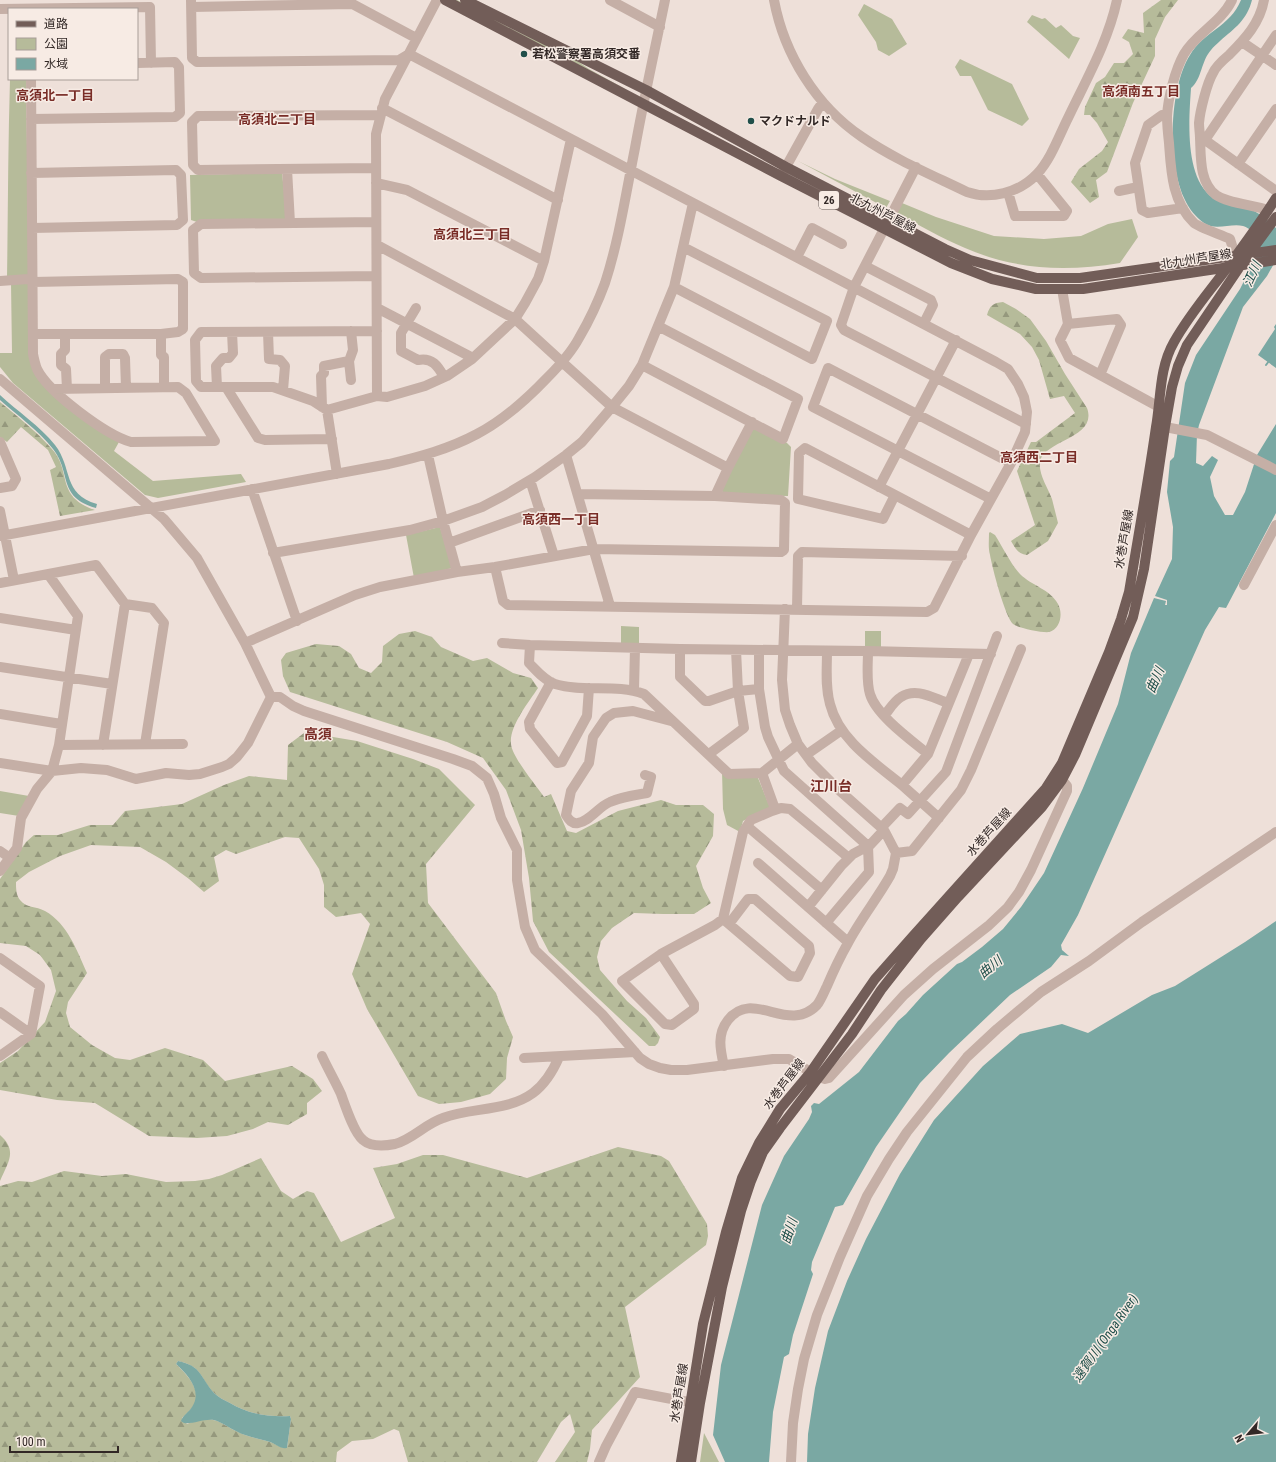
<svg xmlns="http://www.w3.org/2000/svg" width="1276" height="1462" viewBox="0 0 1276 1462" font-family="'Roboto Condensed','Noto Sans JP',sans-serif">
<defs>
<pattern id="forest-firs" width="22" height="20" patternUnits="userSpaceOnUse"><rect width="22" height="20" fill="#b6bb9a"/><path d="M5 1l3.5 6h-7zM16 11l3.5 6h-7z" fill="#95987d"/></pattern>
</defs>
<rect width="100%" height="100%" fill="#eee0d9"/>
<!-- green -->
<path fill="#b6bb9a" d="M454,0H457L514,30L573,58L589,69L627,90Z
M864,4L892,19L907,44L889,56L878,50L876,42L858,15Z
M1032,15L1042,19L1045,18L1056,28L1061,25L1073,36L1080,38L1069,59L1027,22Z
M960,59L1012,84L1029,119L1022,126L988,110L971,76H960L955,67Z
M10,79H26L29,278L7,279C8,212 8,145 10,79Z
M798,161L835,179L890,201L886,208Z
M282,173L287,218L284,220L197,222L191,220L190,175Z
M902,203L936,217L994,236L1044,239L1081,236L1108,224L1132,219L1138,237L1120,263C1065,272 1016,270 965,248C941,238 919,225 897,213Z
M29,282L32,366L119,442L114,451L153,481L241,474L246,482L158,498L145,495L13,383L0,367V353H12L11,283Z
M757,428L787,443L791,447L788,496L725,495L721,490L753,429Z
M440,527L452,568L414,578L406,535Z
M621,626L639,627V644H621Z
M865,631H881V649H865Z
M722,771L758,778L769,805V808L743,821L740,832L727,825L723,809Z
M0,791L29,796L19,816L0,813Z
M704,1433L719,1462H700Z"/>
<!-- forest -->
<path fill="url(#forest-firs)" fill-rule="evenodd" d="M1161,0H1178L1165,17L1155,39V56L1133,103L1107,172L1096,180L1099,197L1090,203L1071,182L1079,169L1102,151L1108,142L1097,123L1090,115H1084L1085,107L1096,83L1105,77L1114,63H1124L1133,54L1129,42L1122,38L1128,29L1144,33L1143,13Z
M1003,302L1016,309L1030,319L1046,341L1065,374L1087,408C1098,438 1045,440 1040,461C1038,474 1048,488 1052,499C1054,507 1056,515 1058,523L1048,541L1027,555C1018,554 1015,548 1011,541L1035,525L1017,471L1031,442H1036L1075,413L1064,396L1050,399L1039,360L1032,347L1020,334L987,315C990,305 993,303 1003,302Z
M0,402C17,416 36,431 51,448C73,471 54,496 95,510L60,516L50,470L56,467L48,450L21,427L7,442L0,437Z
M990,532L995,535C1002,546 1012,566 1020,574C1032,586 1050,589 1058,604C1063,613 1061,629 1049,632C1043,633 1018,628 1013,624C1005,617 992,567 990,555C988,548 989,540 989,533Z
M415,631L432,637L441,647L473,661L487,658L513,673L531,678L538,688C529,702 509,726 511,744C512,757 536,785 544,797L551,794L567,831L576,833L618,811L661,800L676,805H703L714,814L713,836L696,866L703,888L711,903L694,914H663L634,913L612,928L601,941L597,957L600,970L627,1001L646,1018L660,1037L658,1043L655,1046H649L633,1031L549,952L533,921L529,878L521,830L506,790L483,758L447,742L290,692L283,676L281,660L286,653L316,644L339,646L351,654L359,668L371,673L382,662L383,646L399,634Z
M316,730L333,737L357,741L413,759L439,769L475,805L426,864L428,903L496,993L506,1021L513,1037L507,1058L506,1079L490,1094L461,1102L439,1104L418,1096L367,1009L352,974L370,924L361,913L336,917L324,907V885L319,869L299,838L285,837L236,854L226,850L214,857L219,881L204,892L189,879L166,862L140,847L91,845L60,856L29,872L16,882C16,888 16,895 20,900C26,908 36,906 45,911C68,924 77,951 87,973L68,1002L66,1013L70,1027L92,1045L115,1058L130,1060L165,1048L203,1060L225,1081L292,1066L313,1079L322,1091L307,1103V1114L288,1125L268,1122L253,1129L227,1136L197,1138L149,1136L95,1103L57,1100L0,1090V1063L18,1051L45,1022L56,991L51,970L40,955L26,946L0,943V879L26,842L34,835H58L90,825H113L125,811L182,804L224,785L249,776L287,780L288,745L304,733Z
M0,1135C18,1151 8,1162 0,1181Z
M618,1147L661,1156L669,1161L707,1224L708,1236L706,1245L625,1307L640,1377L592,1430L590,1449L587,1462H555L575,1432L570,1414L561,1422L537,1462H408L399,1431L394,1429L373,1439L352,1441L337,1452L336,1462H0V1186L18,1181L32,1182L64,1171L102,1176L126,1174L166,1182L195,1181L209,1179L222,1175L261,1158L281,1191L293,1199L307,1191L314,1193L341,1242L395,1218L373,1168L397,1164L423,1155H443L527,1178ZM178,1361C202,1366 200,1378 214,1393C218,1397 224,1400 230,1403C248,1414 268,1417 290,1416L291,1419L287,1448C280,1448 276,1444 270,1442C261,1439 253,1438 245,1435C220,1426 218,1412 187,1424L182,1418C187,1413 192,1409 195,1403C201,1388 185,1373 176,1364Z"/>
<!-- water -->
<path fill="#7aa8a3" d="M1241,0H1252C1247,20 1235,28 1220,41C1217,44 1213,47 1211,50C1201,61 1202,79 1191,88C1189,119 1184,178 1213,198C1222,205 1243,205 1254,211C1262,215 1269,222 1276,228V260L1267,276L1243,307L1199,425L1197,434L1196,463L1203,466L1212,456L1218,460L1210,477L1214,496L1225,515H1233L1245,492L1257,455L1276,424V513L1226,608L1219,607L1205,630L1078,915L1061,945L1062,950L1069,956L1061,955L1051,967L1010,995L949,1053L920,1083L876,1147L843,1205L835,1207L812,1262L811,1270L813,1274L793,1335L789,1354L784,1357L773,1412L769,1462H725L713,1435L721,1365L762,1205L784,1156L809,1119L812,1112L811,1106L814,1103L819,1104L859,1072L898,1021L906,1014L923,995L957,964L962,962L982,947L1003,929L1021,907L1044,873L1083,788L1118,704L1131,653L1154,598L1166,601L1165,605H1167V600L1155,596L1172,559L1173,527L1167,492L1170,461L1174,457L1185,383L1196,355L1240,289L1245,279L1258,245L1256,234C1252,231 1247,227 1243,226C1231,223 1215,231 1204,223C1196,217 1189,209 1185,200C1167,165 1169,88 1190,55C1203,32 1230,27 1241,0Z
M1276,324V368L1258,355L1275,329L1274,327Z
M0,395C17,411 40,426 55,445C73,468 62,494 97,504L96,508C57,497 72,473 53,449C39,431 17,415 0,400Z
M1276,921V1462H807L808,1434L815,1388L828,1331L847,1281L866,1239L900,1174L934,1120L983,1066L1020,1034L1062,1024L1088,1033L1152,995L1175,986L1245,942Z
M178,1361C202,1366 200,1377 214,1393C218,1397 224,1400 230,1403C248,1414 268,1417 290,1416L291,1419L287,1448C280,1449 276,1444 270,1442C261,1439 253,1438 245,1435C235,1432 227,1425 217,1421C206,1416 187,1428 181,1421C183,1415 189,1412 192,1407C203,1391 187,1374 176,1364Z"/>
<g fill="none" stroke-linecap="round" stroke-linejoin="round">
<!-- stream -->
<path stroke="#7aa8a3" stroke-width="2" d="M1266,365L1269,361"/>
<!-- minor -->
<path stroke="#c5afa6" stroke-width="10" d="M191,0L192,58L197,62L399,60L409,54
M610,0L660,27
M774,0C784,54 816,106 862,137C894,159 932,175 967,192C990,200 1019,193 1037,174C1051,159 1059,136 1068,118C1086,80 1108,42 1117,0
M1232,0C1221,23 1196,33 1184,54C1175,70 1168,98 1167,116C1167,125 1168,134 1169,143C1171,171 1172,202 1194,223C1200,228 1222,235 1230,239L1235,255
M1264,0C1260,23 1245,39 1229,55C1223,60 1216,66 1213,73C1207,83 1200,111 1199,123C1199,128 1200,133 1200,138C1201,156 1199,182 1216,195C1227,203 1254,205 1268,210
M347,1L416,38
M192,7L352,4
M0,9L150,7L151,63
M1242,42L1276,65
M409,54L996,362L1008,369L1018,384L1024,397L1027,412L1025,432L1011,463L971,535L934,608L927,612L508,605L503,601L495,567
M31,79L33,354C34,359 35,364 37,369C48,392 106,435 131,442L215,441L186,393L178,387L54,389
M382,108L558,200
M1167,116L1162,115L1148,125L1135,163L1142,210L1148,213L1183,208
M31,119L175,117L180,113L179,67L175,62L137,63
M1200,139L1205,140L1276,191
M1205,140L1276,35
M1238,164L1276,109
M916,167L854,287L841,325L844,330L1026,424
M375,168L198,170L193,165L192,122L198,116L380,115
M287,169L290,223
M31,173L176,170L181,175L183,220L177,225L32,228
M782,174L818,109L823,102
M376,183L407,190L544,261
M1119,191L1138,187
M1008,192L1015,216H1064L1067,211L1037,174
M375,222L201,224L193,230L194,273L201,278L376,276
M377,245L515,319L562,362L612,407L728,468
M797,257L812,228L842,244
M865,266L931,300L933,305L924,323
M0,281L28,279L33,282L178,279L183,282V329L178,332L161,334H33
M674,287L812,359L827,321L683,247
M1062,289L1068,324
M377,308L473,358
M416,308L401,333V351L418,360C432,357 438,366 444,377
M268,332L269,359L280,360L285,366L283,390
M65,334V350L61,354V365L66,369L67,389
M161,334V355L164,357V387
M349,361L351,380
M642,365L783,439L798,399L658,326
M1100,375L1121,325L1117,319L1068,324L1060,340L1069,358L1159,407
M0,379L164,519L197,558L245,643L271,697
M217,387L216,366L223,358H229L233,353L232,332
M226,387L258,438L265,440L332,439
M105,388V357L109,354H123L125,358L126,388
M377,396L376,134L385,99L437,0
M322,407L321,376L324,373V366L349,361L353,350L351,331
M327,410L377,396L387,397L425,386L447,376L472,359L515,319L525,303L538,279L544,261L571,139
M1165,427L1207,435L1276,470
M0,442L16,479L12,486L0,488
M805,448L895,495L883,519L798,499L799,453Z
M428,455L443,521L457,572
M566,455L610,606
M337,474L327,410L313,401L273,387H201L196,381L195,340L201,332L377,331
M530,480L554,556
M879,487L956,340
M252,489L297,621
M895,495L971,535
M715,496L728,468L752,422
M991,499L813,407L828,368L1011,463
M0,511L14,580
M0,536L389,464C419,457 449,449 477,434C504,420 526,400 547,378C559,366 571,353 579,338C589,321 598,302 605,283C619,240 626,193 635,148C644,98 655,49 665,0
M449,543L540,510
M273,553L410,530L443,521L482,507L505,495L535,477L566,455L582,442L612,407L629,386L642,365L674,287L693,203
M0,583L96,565L125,604L152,608L164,623L145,744
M1244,585L1276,525
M797,609L798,556L802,552L962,556
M0,618L76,630
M245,643L355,595L380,587L457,572L495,567L594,549L781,552L784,550L785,503L781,500L715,496L578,494
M502,643L530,645L680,649L868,651L991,654
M530,645L529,663C536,670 545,681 555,684C584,693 616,683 644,694L729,774L762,773L798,744
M680,649V677L705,701H709L738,691L759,689
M759,651V689L765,727L768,737L784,771L868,846L869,872L826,923
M827,651C827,669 825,687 830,704C839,740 875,763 902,785C914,796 927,807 939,818
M868,651C868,665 866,681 870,694C876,715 911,740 928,754
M0,667L112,684
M551,682L529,722L530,729L557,763L562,762L587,716L589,688
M634,690L635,648
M271,697H280L293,706L304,711L453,759L472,766L487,778L494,794L501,818L517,850V880L520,898L525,927L535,950L602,1014L640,1058L649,1064L660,1068L671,1070H687L773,1059H789L819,1077L825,1079L829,1078L904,995L933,969L988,926L1008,907L1019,892L1031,870L1067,791V786L1062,780
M0,714L61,724
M884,716C889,710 894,701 901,697C916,687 933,698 948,703
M59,745L183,744
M103,745L125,604
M709,754L744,728L738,691L736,650
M806,755L842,730
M0,763L52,771L81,768L107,770L136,779L166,773L189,775L200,774L222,767L229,764L237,757L248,743L271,697
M762,773L775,809
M645,775L651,777L647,793C635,795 621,797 610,802C598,807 590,821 578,823C572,824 569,820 566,815L571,791L589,763L593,737L606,718L614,713L633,711L671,721
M902,785L928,754L969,654
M747,826L822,890
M882,827L900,808L908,814L946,772L997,636
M0,851L10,858
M896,853L912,851L961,790L971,770L1021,649
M758,863L848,942
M0,871L17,848L21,818L37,789L52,771L59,745L78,616L48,574
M808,907L841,866L853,854L870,845L884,830
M723,919L790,976L798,977L810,953L809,946L755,899H748L729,924
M661,954L694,1004V1009L672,1025L665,1024L622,981L661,954L715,925L723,919L743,832L751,820L772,811L781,808L790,809L849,858
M0,958L40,986L31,1034L0,1056
M0,1012L31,1034
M322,1056C328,1069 335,1081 341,1094C345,1105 354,1133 363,1140C371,1147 385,1146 395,1144C413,1139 425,1124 443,1118C471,1107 507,1112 533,1093C545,1084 553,1071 559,1057
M524,1058L635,1052
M724,1066C720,1049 717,1034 728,1020C753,988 788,1035 817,1005C821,1000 824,992 827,986C833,972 840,957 848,943C860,920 877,899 890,876L893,869L896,853L884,830L840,791L812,763L798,744L790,725L785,710L782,680L785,609
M599,1462L606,1446L635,1392L682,1401L698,1402
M791,1462L793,1423L798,1389L804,1359L817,1315L840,1257L867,1196L889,1159L907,1132L967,1057L997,1029L1041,992L1089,961L1142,922L1276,832"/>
<!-- major -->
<path stroke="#725d58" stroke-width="10" d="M445,0L781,176L951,263L992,279L1036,289H1083L1276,260
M465,0L646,90L786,167L945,249L970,260L1037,278H1080L1276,250
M681,1462L703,1324L726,1232L742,1178L759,1143L780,1109L810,1073L875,979L913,936L1046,788L1062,763L1109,652L1121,619L1129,592C1138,537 1148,483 1156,427C1161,399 1159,368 1174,342C1189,315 1209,292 1227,268C1244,245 1261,222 1276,198
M691,1462L700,1403L722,1287L741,1211L751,1181L763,1152L780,1128L852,1034L881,990L921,939L958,897L1042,807L1062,780L1075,755L1133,617L1144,569L1165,427L1172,387L1178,366L1187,345L1241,265L1276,217"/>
</g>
<!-- markers -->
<g fill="#204f4a" stroke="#f7ebe4" stroke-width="1.5">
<circle cx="524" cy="54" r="4"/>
<circle cx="751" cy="121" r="4"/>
</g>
<g text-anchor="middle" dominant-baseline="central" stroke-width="3" stroke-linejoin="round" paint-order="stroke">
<!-- shield labels -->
<rect fill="#f7ebe4" stroke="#6d625f" stroke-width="1" x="819" y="191" width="20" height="18" rx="3"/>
<g font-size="11" font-weight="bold" fill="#322826">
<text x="829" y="200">26</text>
</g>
<!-- poi labels -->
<g font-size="12" font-weight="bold" fill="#322826" stroke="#f7ebe4" text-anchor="start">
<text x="532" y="54">若松警察署高須交番</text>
<text x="759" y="121">マクドナルド</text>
</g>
<!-- street labels -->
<g font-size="12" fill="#322826" stroke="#f7ebe4">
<text transform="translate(883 213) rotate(27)">北九州芦屋線</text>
<text transform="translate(1196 259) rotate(-9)">北九州芦屋線</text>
<text transform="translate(1124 539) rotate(-80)">水巻芦屋線</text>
<text transform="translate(989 832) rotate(-48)">水巻芦屋線</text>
<text transform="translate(784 1084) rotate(-53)">水巻芦屋線</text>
<text transform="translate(679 1393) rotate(-81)">水巻芦屋線</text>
</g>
<!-- neighbourhood labels -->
<g font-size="13" font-weight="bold" fill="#792d27" stroke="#f7ebe4">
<text x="1141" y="91">高須南五丁目</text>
<text x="55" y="95">高須北一丁目</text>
<text x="277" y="119">高須北二丁目</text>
<text x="472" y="234">高須北三丁目</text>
<text x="1039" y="457">高須西二丁目</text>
<text x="561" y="519">高須西一丁目</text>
</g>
<!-- water labels -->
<g font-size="13" font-style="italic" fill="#204f4a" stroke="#f7ebe4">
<text transform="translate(1252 274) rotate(-65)">江川</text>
<text transform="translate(1155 680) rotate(-66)">曲川</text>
<text transform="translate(990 967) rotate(-40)">曲川</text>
<text transform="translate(789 1231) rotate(-72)">曲川</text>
<text transform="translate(1105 1338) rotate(-55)">遠賀川 (Onga River)</text>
</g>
<!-- quarter labels -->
<g font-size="14" font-weight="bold" fill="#792d27" stroke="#f7ebe4">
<text x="318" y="734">高須</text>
<text x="831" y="786">江川台</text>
</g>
</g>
<!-- legend -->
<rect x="8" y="8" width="130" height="72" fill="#f7ebe4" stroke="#a89d98"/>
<rect x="16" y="21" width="20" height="6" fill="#725d58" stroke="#a89d98"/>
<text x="44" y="28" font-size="12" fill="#322826">道路</text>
<rect x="16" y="38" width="20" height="12" fill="#b6bb9a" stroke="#a89d98"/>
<text x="44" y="48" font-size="12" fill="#322826">公園</text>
<rect x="16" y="58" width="20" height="12" fill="#7aa8a3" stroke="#a89d98"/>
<text x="44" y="68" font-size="12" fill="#322826">水域</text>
<!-- north arrow -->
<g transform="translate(1248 1434) rotate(242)" stroke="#f7ebe4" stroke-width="3" paint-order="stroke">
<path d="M0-3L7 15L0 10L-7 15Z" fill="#322826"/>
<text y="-6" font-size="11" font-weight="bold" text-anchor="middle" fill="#322826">N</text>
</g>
<!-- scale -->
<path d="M10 1446v6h108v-6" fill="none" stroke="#322826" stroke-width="2"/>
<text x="16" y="1446" font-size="12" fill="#322826" stroke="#f7ebe4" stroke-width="3" paint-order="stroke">100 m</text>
</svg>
